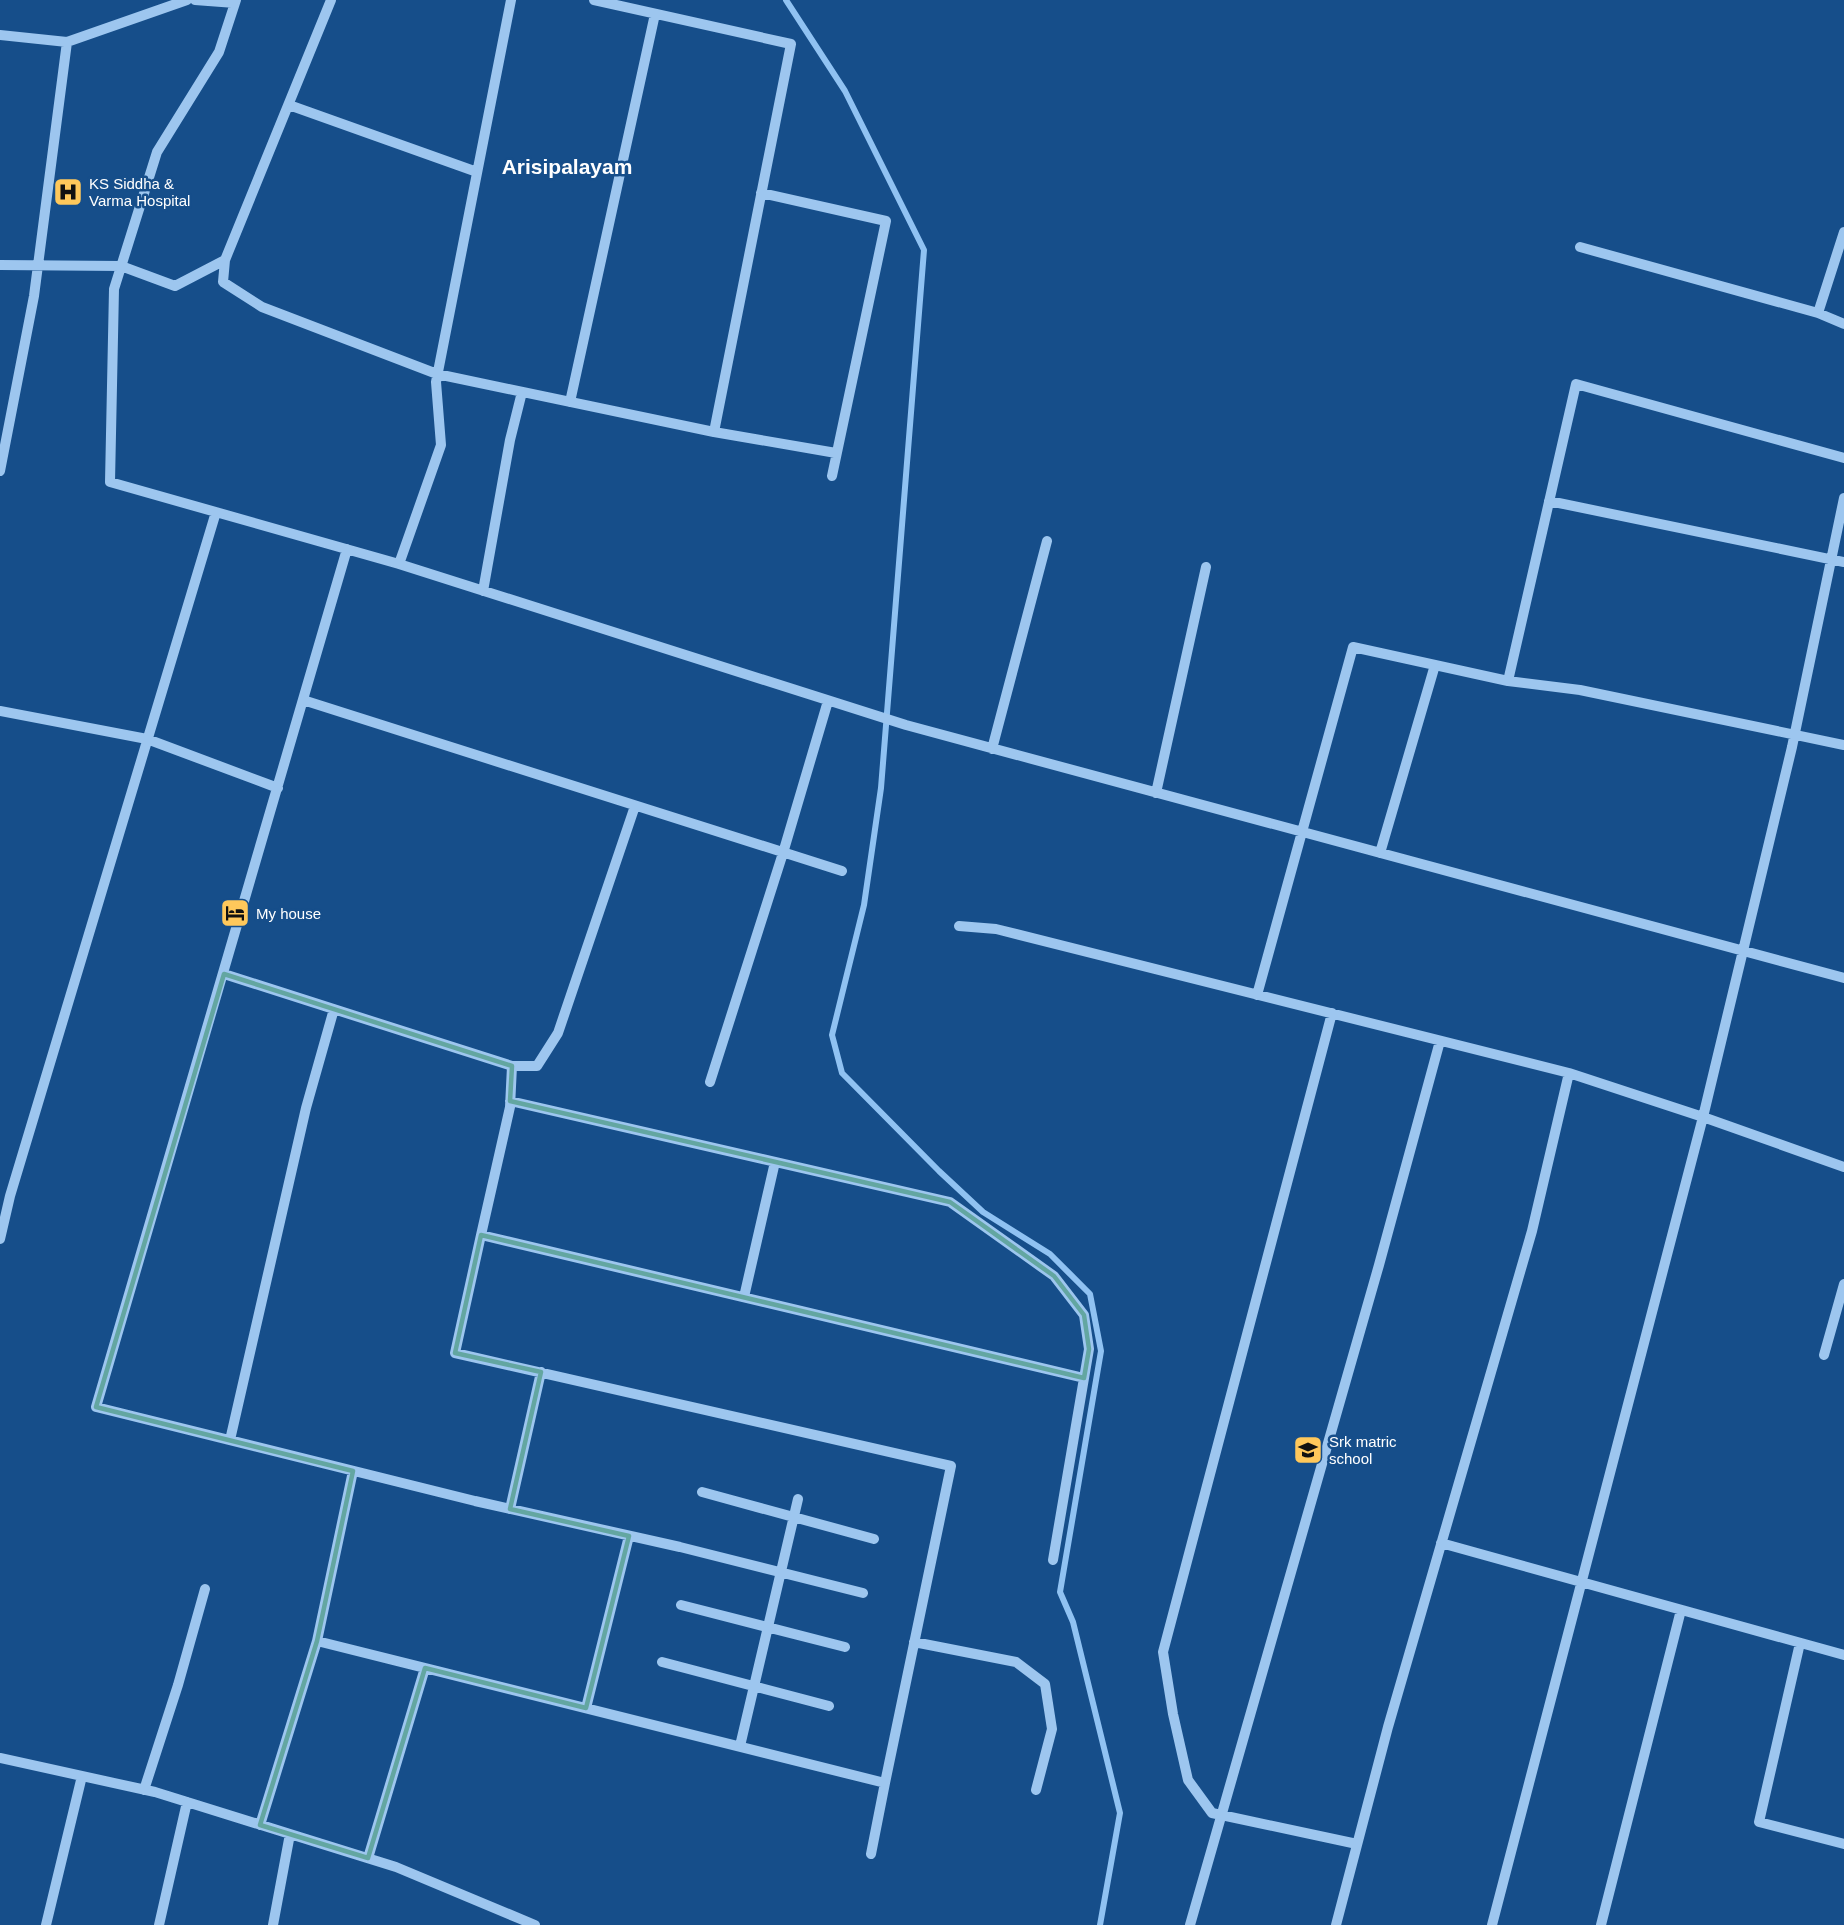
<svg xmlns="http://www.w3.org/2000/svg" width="1844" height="1925" viewBox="0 0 1844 1925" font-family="Arial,sans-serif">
<rect width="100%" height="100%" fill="#164e8a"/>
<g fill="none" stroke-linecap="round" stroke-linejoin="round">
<!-- stream -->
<path stroke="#90c2f2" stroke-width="6" d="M786,0L845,91L924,250L881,788L864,905L832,1035L842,1073L939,1171L983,1212L1050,1254L1090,1294L1101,1351L1060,1592L1073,1622L1120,1813L1100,1925"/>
<!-- minor -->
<path stroke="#9dc6ef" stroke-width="10" d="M195,0L235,3
M236,0L219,52L157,152L114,289L110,482L399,564L906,725L1844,978
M0,35L67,42L187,0
M289,105L477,172
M761,193L886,221L832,476
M1580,247L1818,313L1844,324
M225,260L331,0
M0,265L121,266L175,286L225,260L223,282L262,307L437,374L714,432L791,44L594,0
M1818,313L1844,232
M570,402L655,14
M714,432L836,453
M0,471L34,296L67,42
M1549,501L1844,562
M347,549L96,1407L475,1501L680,1547L863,1593
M399,564L441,445L436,382L511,0
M483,591L510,440L522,392
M1508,681L1576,384L1844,458
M303,700L842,871
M0,711L147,739L278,788
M992,749L1047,541
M1156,793L1206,567
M1380,853L1435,665
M959,926L996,929L1569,1073
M224,974L512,1066L510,1107L481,1235L1084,1378
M1257,995L1353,647L1508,681L1580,690L1844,745
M1332,1013L1163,1652L1173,1714L1188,1780L1212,1813L1357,1844
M512,1066H537L558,1033L635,806
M710,1082L783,853L828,701
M510,1101L950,1202L1054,1276L1084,1315L1089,1349L1053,1560
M0,1239L10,1196L216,512
M744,1297L775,1162
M1824,1355L1844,1284
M230,1440L306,1108L334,1009
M702,1492L874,1539
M510,1509L541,1372
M1441,1543L1844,1655
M681,1605L845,1647
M317,1641L353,1471
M914,1642L1016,1662L1045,1684L1052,1729L1036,1790
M1800,1643L1759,1822L1844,1844
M662,1662L829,1706
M586,1708L629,1536
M740,1746L798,1499
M0,1758L155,1792L290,1834L396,1867L535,1925
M144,1790L178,1685L205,1589
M260,1825L317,1641L885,1783L951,1466L455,1353L481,1235
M871,1854L885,1783
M368,1858L425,1668
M46,1925L82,1776
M159,1925L187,1802
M273,1925L290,1834
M1190,1925L1379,1265L1440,1041
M1336,1925L1388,1727L1532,1231L1569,1073L1703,1117L1792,747L1844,498
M1492,1925L1703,1117L1844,1167
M1601,1925L1681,1610"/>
</g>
<!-- marked area -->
<path fill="none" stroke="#63a6a1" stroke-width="4.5" stroke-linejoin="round" d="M224,974L512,1066L510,1101L950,1202L1054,1276L1084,1315L1089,1349L1084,1378L481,1235L455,1353L541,1372L510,1509L629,1536L586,1708L425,1668L368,1858L260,1825L317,1641L353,1471L96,1407Z"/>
<!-- icons -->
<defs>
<g id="hospital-square" transform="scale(1.5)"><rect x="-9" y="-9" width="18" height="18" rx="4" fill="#ffc85b" stroke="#164e8a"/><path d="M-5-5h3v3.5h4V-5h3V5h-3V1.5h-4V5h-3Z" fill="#111"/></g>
<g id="hotel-square" transform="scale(1.5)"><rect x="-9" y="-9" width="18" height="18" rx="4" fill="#ffc85b" stroke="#164e8a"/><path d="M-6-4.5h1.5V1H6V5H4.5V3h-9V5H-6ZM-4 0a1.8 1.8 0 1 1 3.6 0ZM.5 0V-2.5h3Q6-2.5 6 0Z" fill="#111"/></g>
<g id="school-square" transform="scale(1.5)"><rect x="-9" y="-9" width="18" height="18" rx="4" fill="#ffc85b" stroke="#164e8a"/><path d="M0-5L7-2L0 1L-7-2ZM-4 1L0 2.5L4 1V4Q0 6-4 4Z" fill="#111"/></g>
</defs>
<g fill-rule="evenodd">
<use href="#hospital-square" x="68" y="192"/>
<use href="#hotel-square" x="235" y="913"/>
<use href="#school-square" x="1308" y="1450"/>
</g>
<g text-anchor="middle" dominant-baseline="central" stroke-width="5" stroke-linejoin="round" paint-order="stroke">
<!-- poi labels -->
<g font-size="15" fill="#fff" stroke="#164e8a" text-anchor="start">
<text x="89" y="183">KS Siddha &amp;<tspan x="89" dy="17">Varma Hospital</tspan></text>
<text x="256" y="913">My house</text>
<text x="1329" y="1441">Srk matric<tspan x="1329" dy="17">school</tspan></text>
</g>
<!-- district labels -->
<g font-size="21" font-weight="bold" fill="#fff" stroke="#164e8a">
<text x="567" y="166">Arisipalayam</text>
</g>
</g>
</svg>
